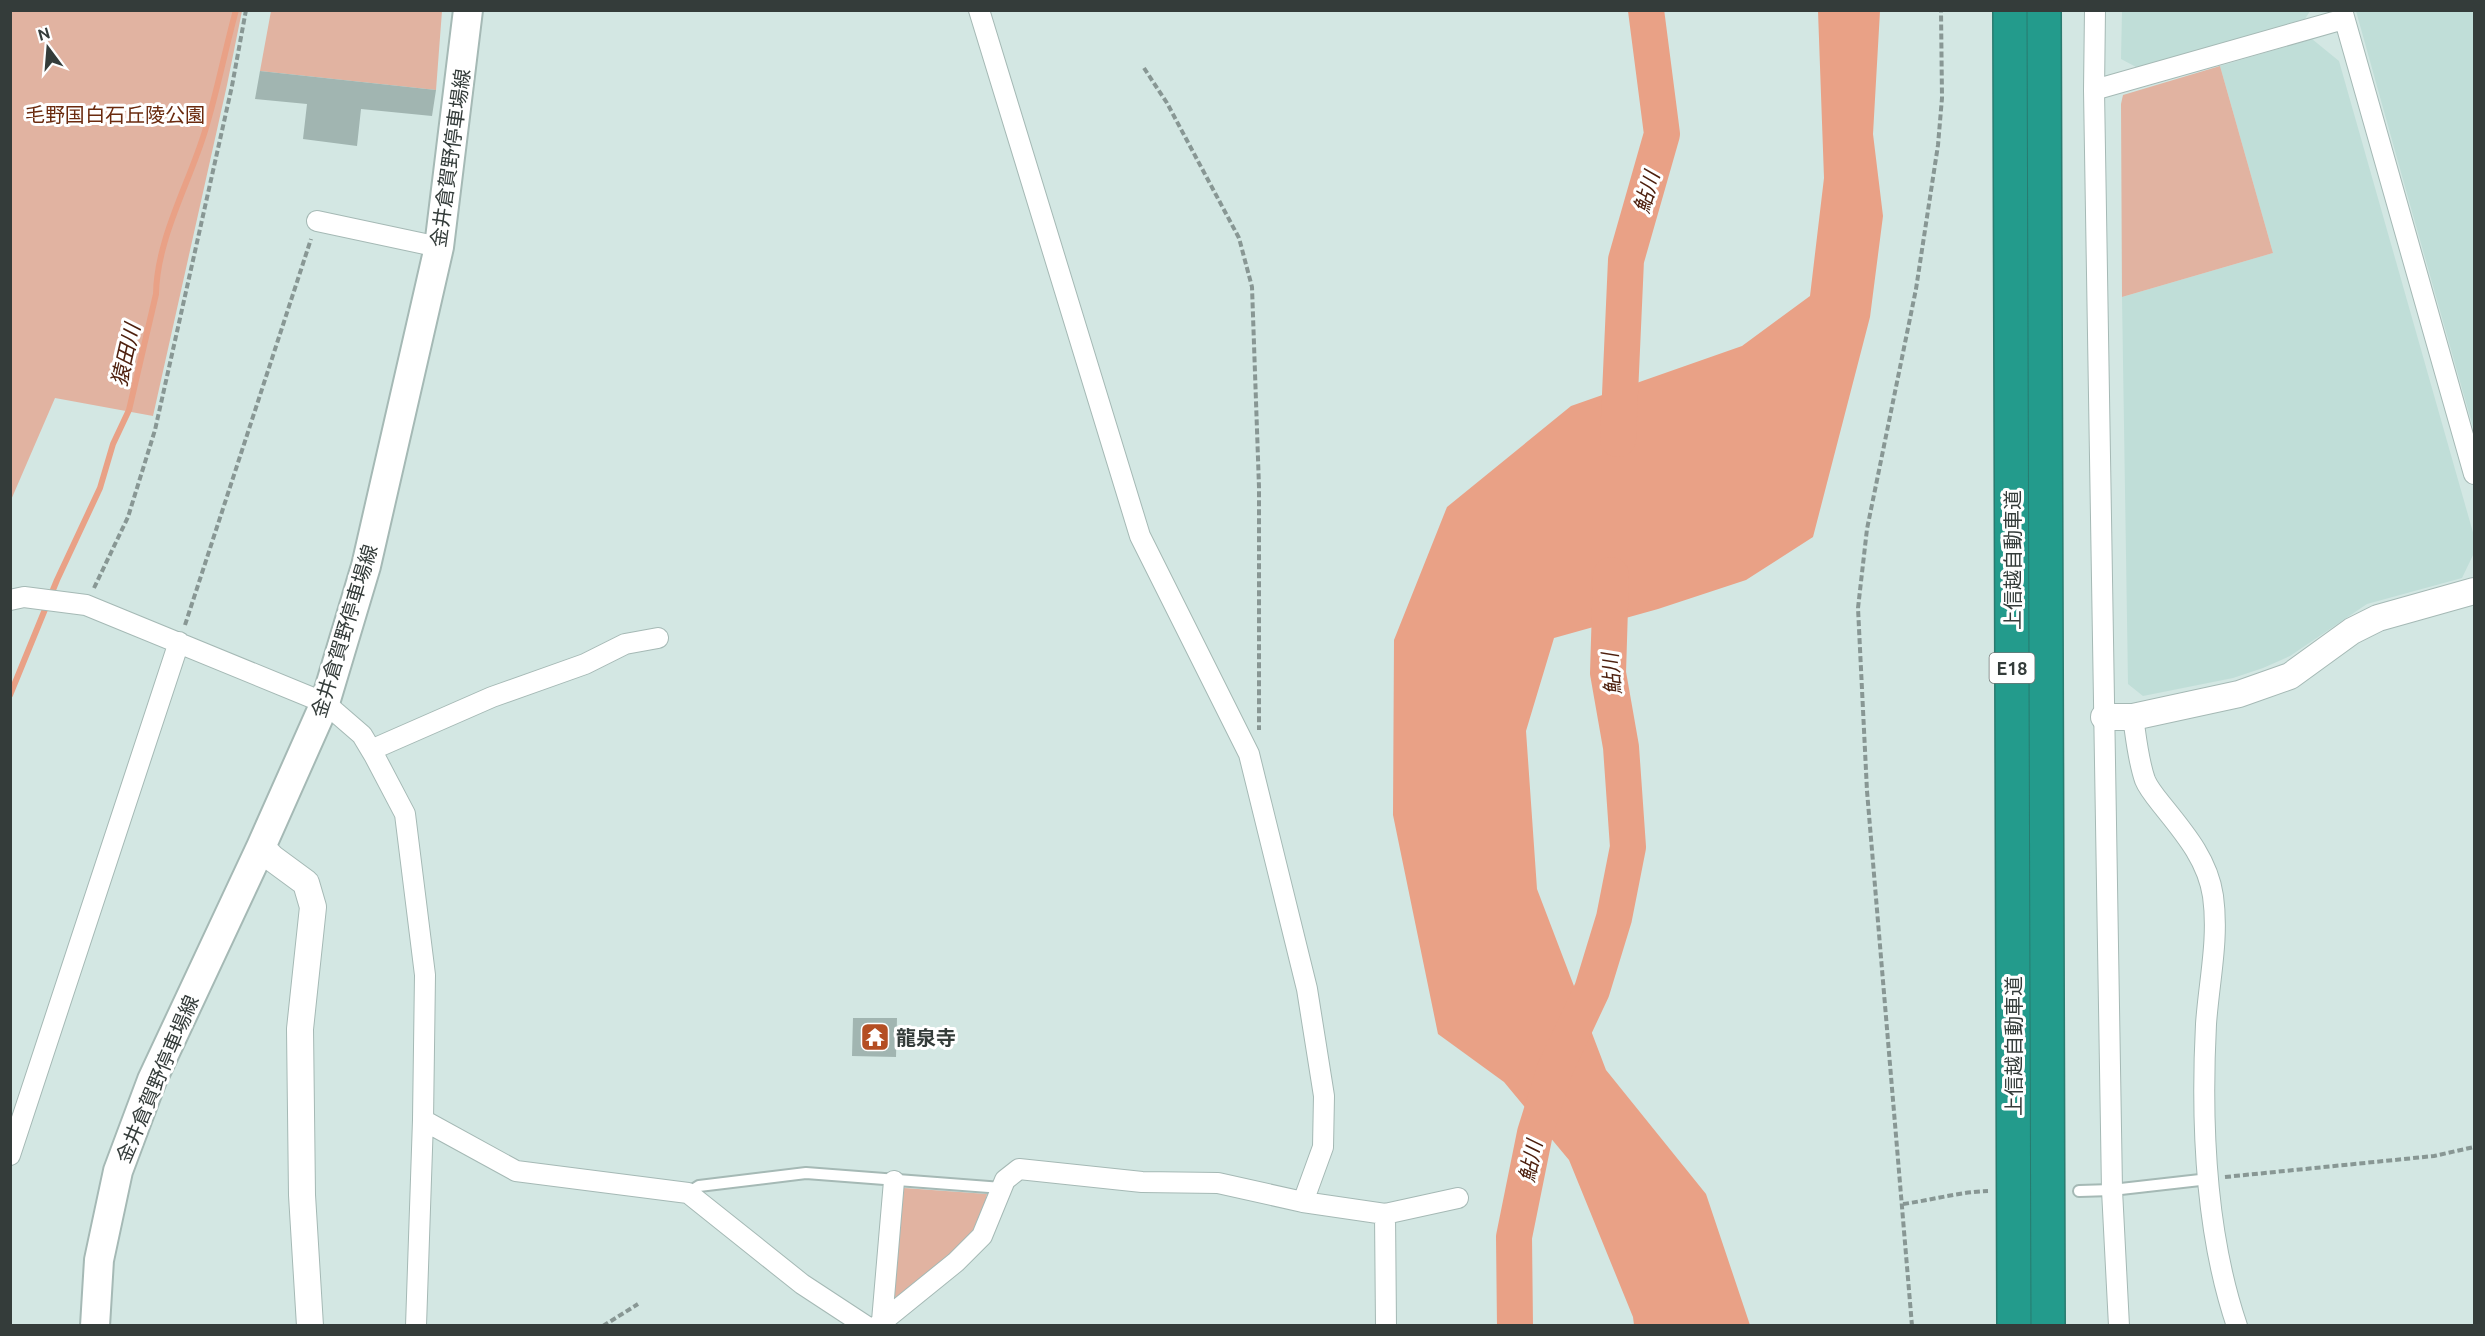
<svg xmlns="http://www.w3.org/2000/svg" width="2485" height="1336" viewBox="0 0 2485 1336" font-family="Ubuntu,'Noto Sans JP',sans-serif">
<rect width="100%" height="100%" fill="#d3e7e3"/>
<!-- built -->
<path fill="#c0ded8" d="M2122,11H2310L2305,19L2138,68L2121,59Z
M2356,11H2474V431L2407,194Z
M2312,39L2339,61L2474,536V553L2462,578L2367,604L2290,656L2263,668L2233,678L2143,696L2128,684L2122,297L2273,253L2220,66Z"/>
<!-- green -->
<path fill="#e1b3a1" d="M11,10L242,11L227,85L153,416L55,398L11,500Z
M271,11H442L436,90L260,71Z
M2220,66L2273,253L2122,297L2121,104L2123,95Z
M904,1188L987,1194L983,1214L973,1236L894,1305L891,1301Z"/>
<!-- water -->
<path fill="#e9a186" d="M1818,11H1880L1873,134L1883,216L1870,317L1813,537L1746,580L1658,609L1554,638L1526,731L1537,889L1606,1070L1706,1194L1750,1325H1634L1633,1317L1569,1160L1504,1082L1438,1034L1393,815L1394,640L1447,507L1571,406L1742,346L1810,296L1824,178Z"/>
<g fill="none" stroke-linecap="round" stroke-linejoin="round">
<!-- stream -->
<path stroke="#e9a186" stroke-width="6" d="M10,695L57,580L100,488L113,444L129,410L156,294C157,238 189,184 205,131C217,92 225,50 236,10"/>
<!-- river -->
<path stroke="#e9a186" stroke-width="36" d="M1618,439L1626,260L1662,134L1646,10
M1515,1326L1514,1237L1535,1133L1555,1069L1592,990L1614,918L1628,847L1621,747L1608,673L1611,575"/>
</g>
<!-- building -->
<path fill="#a1b5b1" d="M260,71L436,90L432,116L361,109L357,146L303,139L307,104L255,99Z
M853,1018H897L896,1057L852,1056Z"/>
<g fill="none" stroke-linecap="round" stroke-linejoin="round">
<!-- service casing -->
<g stroke="#a5b9b5" stroke-width="14">
<path id="service" d="M2079,1191L2112,1190L2209,1179
M688,1193L699,1186L806,1173L1002,1188"/>
</g>
<!-- minor casing -->
<g stroke="#a5b9b5" stroke-width="22">
<path id="minor" d="M979,10L1140,536L1249,754L1307,989L1324,1096L1323,1147L1303,1202
M2095,10L2094,90L2112,1190L2119,1326
M2342,10L2474,474
M2094,90L2344,19
M317,221L439,247
M10,600L24,597L86,605L325,703L362,735L374,755L405,814L425,975L423,1120L416,1326
M2133,717C2136,737 2138,760 2145,780C2149,790 2159,801 2166,810C2187,836 2208,862 2213,896C2219,939 2209,981 2206,1024C2201,1122 2205,1232 2237,1326
M371,750L492,697L585,664L625,644L658,638
M423,1120L516,1171L688,1193L802,1284L866,1326
M10,1155L179,642
M1385,1214L1386,1326
M882,1321L894,1181
M877,1326L956,1262L982,1236L1005,1180L1019,1169L1142,1182L1218,1183L1303,1202L1385,1214L1458,1198"/>
</g>
<!-- tertiary casing -->
<g stroke="#a5b9b5" stroke-width="28">
<path id="tertiary" d="M2104,717H2133L2239,694L2290,676L2352,631L2378,618L2474,591
M261,847L272,858L306,883L313,907L300,1029L302,1195L310,1326"/>
</g>
<!-- secondary casing -->
<g stroke="#a5b9b5" stroke-width="32">
<path id="secondary" d="M95,1326L99,1260L118,1171L152,1080L261,847L325,703L366,566L439,247L468,10"/>
</g>
<!-- motorway casing -->
<g stroke="#297a6f" stroke-width="36">
<path id="motorway" d="M2010,10L2014,1326
M2044,10L2048,1326"/>
</g>
<!-- path -->
<path stroke="#889794" stroke-width="4" stroke-dasharray="6 3" stroke-linecap="butt" d="M1144,68L1167,103L1239,238L1252,287L1259,487V730
M94,588L128,517L155,430L232,86L246,10
M185,625L311,239
M2225,1177L2434,1156L2474,1147
M1903,1204C1932,1200 1959,1192 1988,1191
M603,1326L638,1304
M1912,1326L1867,791L1858,608L1867,529L1916,289L1938,145L1942,98L1941,10"/>
<!-- service -->
<use href="#service" stroke="#fff" stroke-width="10"/>
<!-- minor -->
<use href="#minor" stroke="#fff" stroke-width="20"/>
<!-- tertiary -->
<use href="#tertiary" stroke="#fff" stroke-width="26"/>
<!-- secondary -->
<use href="#secondary" stroke="#fff" stroke-width="28"/>
<!-- motorway -->
<use href="#motorway" stroke="#239b8c" stroke-width="33"/>
</g>
<!-- icons -->
<defs>
<g id="temple-square" transform="scale(1.5)"><rect x="-9" y="-9" width="18" height="18" rx="4" fill="#b44e23" stroke="#fff"/><path d="M0-6L5-2H3V0L6.5 2.5H4V6H1.5V3h-3V6H-4V2.5H-6.5L-3 0V-2H-5Z" fill="#fff"/></g>
</defs>
<g fill-rule="evenodd">
<use href="#temple-square" x="875" y="1037"/>
</g>
<g text-anchor="middle" dominant-baseline="central" stroke-width="6" stroke-linejoin="round" paint-order="stroke">
<!-- shield labels -->
<rect fill="#fff" stroke="#717675" stroke-width="1.5" x="1989.5" y="653" width="45" height="30" rx="4.5"/>
<g font-size="18" font-weight="bold" fill="#343c3a">
<text x="2012" y="668">E18</text>
</g>
<!-- park labels -->
<g font-size="20" fill="#6a2a0e" stroke="#fff">
<text x="115" y="114">毛野国白石丘陵公園</text>
</g>
<!-- street labels -->
<g font-size="20" fill="#343c3a" stroke="#fff">
<text transform="translate(450 158) rotate(-82)">金井倉賀野停車場線</text>
<text transform="translate(2012 560) rotate(-90)">上信越自動車道</text>
<text transform="translate(344 631) rotate(-73)">金井倉賀野停車場線</text>
<text transform="translate(2013 1046) rotate(-90)">上信越自動車道</text>
<text transform="translate(157 1079) rotate(-67)">金井倉賀野停車場線</text>
</g>
<!-- poi labels -->
<g font-size="20" font-weight="bold" fill="#343c3a" stroke="#fff" text-anchor="start">
<text x="896" y="1037">龍泉寺</text>
</g>
<!-- water labels -->
<g font-size="21" font-style="italic" fill="#4e200e" stroke="#fff">
<text transform="translate(1646 192) rotate(-74)">鮎川</text>
<text transform="translate(125 355) rotate(-77)">猿田川</text>
<text transform="translate(1611 674) rotate(-95)">鮎川</text>
<text transform="translate(1530 1161) rotate(-78)">鮎川</text>
</g>
</g>
<!-- border -->
<rect width="2485" height="1336" fill="none" stroke="#343c3a" stroke-width="24"/>
<!-- north arrow -->
<g transform="translate(48 48) rotate(344)" stroke="#ffffff" stroke-width="4.5" paint-order="stroke">
<path d="M0-4.5L10 22L0 15L-10 22Z" fill="#343c3a"/>
<text y="-9" font-size="16" font-weight="bold" text-anchor="middle" fill="#343c3a">N</text>
</g>
</svg>
